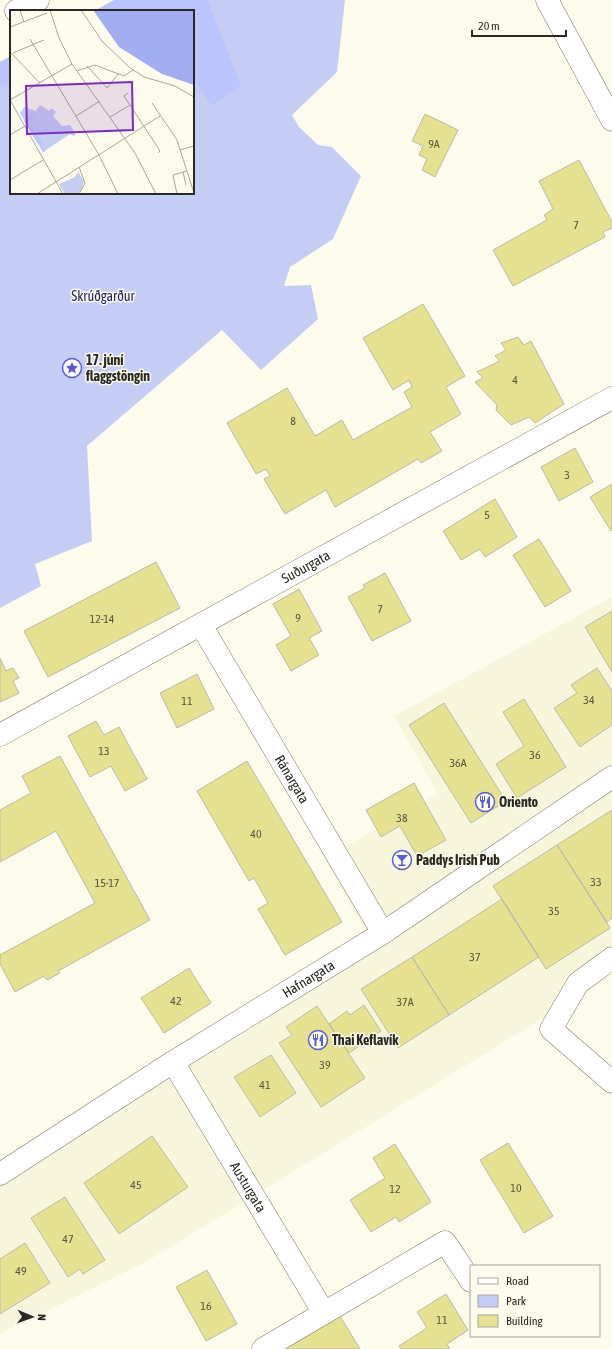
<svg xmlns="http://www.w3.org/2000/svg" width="612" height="1349" viewBox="0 0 612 1349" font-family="'Asap Condensed',sans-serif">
<rect width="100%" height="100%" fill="#fdfcec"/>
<!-- built -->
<path fill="#f7f6dd" d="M612,597V976L146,1262L0,1334V1164L365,931L324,859L438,794L394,716Z"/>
<!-- green -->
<path fill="#c6cdf4" d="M114,0H345L337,72L292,115L299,127L318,145L332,147L361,176L333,239L290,267L284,286L311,285L318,319L261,370L222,330L87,446L92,541L35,564L41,586L0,608V62L11,56V193H193V11Z"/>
<!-- forest -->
<path fill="#bbc5fd" d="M114,0H208L241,87L212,106L193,79V11H94Z
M11,56V92L2,86L0,88V62Z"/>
<!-- building -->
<path fill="#e6e091" stroke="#bbbaab" d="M425,114L458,130L435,177L422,170L427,159L419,155L423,146L412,141Z
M579,160L612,222V228L603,232L605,237L513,286L493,250L547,220L544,215L553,209L539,181Z
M423,304L465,376L446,387L461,414L430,432L442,451L421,463L418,459L335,507L326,490L285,514L264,479L270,476L266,469L256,474L227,423L287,388L315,436L342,420L353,440L412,407L404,392L412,387L409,380L393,390L363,338Z
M518,337L524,345L531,341L564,404L535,423L529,417L511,425L496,410L497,405L475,382L483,378L477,372L500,361L495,356L506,350L501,343Z
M575,448L593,482L559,501L541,467Z
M612,484V530L611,531L590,497Z
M495,499L517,537L485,557L480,549L461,560L443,531Z
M539,539L571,591L545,607L513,555Z
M156,562L180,608L48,677L24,631Z
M385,573L411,621L372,641L348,597L365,588L363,585Z
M299,589L322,631L309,638L319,655L291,671L276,645L291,636L273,604Z
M612,611V672L585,627Z
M0,658L6,671L13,668L19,678L13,681L19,693L0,702Z
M597,668L612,691V725L580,747L554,708L577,693L571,685Z
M197,674L214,709L177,728L160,693Z
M524,699L566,767L517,798L496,764L524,746L503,712Z
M444,703L506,801L471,823L409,725Z
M96,721L104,735L119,727L147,779L125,791L111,766L90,777L68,736Z
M60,756L150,920L58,971L60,973L47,980L44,976L15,992L0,964V955L95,903L56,831L0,862V810L31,793L22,776Z
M247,761L342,922L285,955L258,909L268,903L254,878L249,881L197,791Z
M414,783L446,840L417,856L400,826L381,837L366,810Z
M612,810V918L607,922L557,845Z
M557,845L610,928L546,969L493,886Z
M502,899L539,957L449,1015L412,957Z
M412,957L449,1015L398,1048L361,989Z
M189,968L211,1003L164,1033L141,998Z
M364,1005L381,1031L349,1053L329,1024L347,1011L350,1015Z
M317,1006L365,1078L321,1107L279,1043L292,1035L286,1027Z
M271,1055L296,1093L260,1117L234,1077Z
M152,1136L188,1187L119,1234L84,1183Z
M508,1143L553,1216L524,1233L480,1160Z
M395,1144L431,1202L399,1222L396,1217L371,1232L350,1200L385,1178L373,1158Z
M65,1197L105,1260L83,1274L80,1269L68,1277L31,1218Z
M25,1243L50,1283L0,1314V1259Z
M207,1270L237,1324L206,1341L176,1287Z
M446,1294L468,1330L447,1344L450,1349H401L399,1346L427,1328L417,1312Z
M340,1316L360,1349H285Z"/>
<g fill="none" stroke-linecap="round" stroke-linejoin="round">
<!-- minor casing -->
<g stroke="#7d7c6d" stroke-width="23">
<g id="minor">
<path d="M547,0L612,120"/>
<path d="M16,11L38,0"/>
<path id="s1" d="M201,625L383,933"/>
<path id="s2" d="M0,735L612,398"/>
<path d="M612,958L578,983L551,1029L612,1082"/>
<path id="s3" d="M173,1062L324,1313L263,1349"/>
<path id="s4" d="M0,1174L173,1062L383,933L612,777"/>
<path d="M324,1313L445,1242L471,1281"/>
</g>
</g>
<!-- minor -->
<use href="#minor" stroke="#fff" stroke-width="22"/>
</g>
<!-- icons -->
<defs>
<g id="sight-ring" transform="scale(1)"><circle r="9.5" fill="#fdfcec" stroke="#585cd4" stroke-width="1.5"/><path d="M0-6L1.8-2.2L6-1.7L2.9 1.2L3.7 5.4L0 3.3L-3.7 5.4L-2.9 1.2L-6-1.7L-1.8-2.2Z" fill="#585cd4"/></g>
<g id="restaurant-ring" transform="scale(1)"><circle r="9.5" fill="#fdfcec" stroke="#585cd4" stroke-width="1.5"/><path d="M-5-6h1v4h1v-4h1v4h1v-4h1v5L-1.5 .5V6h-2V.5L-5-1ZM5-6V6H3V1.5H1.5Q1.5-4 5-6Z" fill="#585cd4"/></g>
<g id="bar-ring" transform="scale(1)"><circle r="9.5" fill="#fdfcec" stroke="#585cd4" stroke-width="1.5"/><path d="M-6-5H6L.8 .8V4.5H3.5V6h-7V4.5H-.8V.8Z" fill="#585cd4"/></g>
</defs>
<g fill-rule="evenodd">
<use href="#sight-ring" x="72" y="368"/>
<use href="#restaurant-ring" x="485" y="802"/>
<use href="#bar-ring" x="402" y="860"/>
<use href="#restaurant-ring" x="318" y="1040"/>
</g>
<g text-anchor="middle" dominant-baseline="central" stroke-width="3" stroke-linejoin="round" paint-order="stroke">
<!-- number labels -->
<g font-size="12" fill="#58563e">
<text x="434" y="144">9A</text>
<text x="576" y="225">7</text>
<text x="515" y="380">4</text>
<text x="293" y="421">8</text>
<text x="567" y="475">3</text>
<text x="487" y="515">5</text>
<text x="380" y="609">7</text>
<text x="298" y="618">9</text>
<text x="102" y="619">12-14</text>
<text x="589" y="700">34</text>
<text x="187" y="701">11</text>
<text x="104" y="751">13</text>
<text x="535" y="755">36</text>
<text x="458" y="763">36A</text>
<text x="402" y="818">38</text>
<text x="256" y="834">40</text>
<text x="596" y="882">33</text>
<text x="107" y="883">15-17</text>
<text x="554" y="911">35</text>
<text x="475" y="957">37</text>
<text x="176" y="1001">42</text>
<text x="405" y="1002">37A</text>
<text x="325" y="1065">39</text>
<text x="265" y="1085">41</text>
<text x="136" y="1185">45</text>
<text x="516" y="1188">10</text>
<text x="395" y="1189">12</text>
<text x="68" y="1239">47</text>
<text x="21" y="1271">49</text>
<text x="206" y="1306">16</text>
<text x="442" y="1320">11</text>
</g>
<!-- park labels -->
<g font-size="14" fill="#211e6b" stroke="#fdfcec">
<text x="103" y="296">Skrúðgarður</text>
</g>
<!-- poi labels -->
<g font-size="14" font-weight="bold" fill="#292822" stroke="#fdfcec" text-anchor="start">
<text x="86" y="360">17. júní<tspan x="86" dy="16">flaggstöngin</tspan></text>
<text x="499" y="802">Oriento</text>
<text x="416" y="860">Paddys Irish Pub</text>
<text x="332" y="1040">Thai Keflavík</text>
</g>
<!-- street labels -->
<g font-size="14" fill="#292822" stroke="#fdfcec">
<text stroke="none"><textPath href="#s2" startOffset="349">Suðurgata</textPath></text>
<text stroke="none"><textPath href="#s1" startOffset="179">Ránargata</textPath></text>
<text stroke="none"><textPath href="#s4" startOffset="365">Hafnargata</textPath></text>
<text stroke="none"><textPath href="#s3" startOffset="146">Austurgata</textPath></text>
</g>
</g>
<!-- overview -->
<g transform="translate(10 10)">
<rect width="184" height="184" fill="#fdfcec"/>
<path d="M30,95L39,101L42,98L46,102L43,106L52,116L60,115L66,125L63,126L60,124L33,142L10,103L14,97L26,101ZM68,162L74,171L71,180L67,184H55L49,174L65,167Z" fill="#c6cdf4"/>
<path d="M24,105L25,107L19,112L24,124L33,132L31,134L36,141L33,142L14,111Z" fill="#bbc5fd"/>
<path d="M83,0H184V75L152,64L109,37Z" fill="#a2acf1"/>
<path fill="none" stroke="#a8a79b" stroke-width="1" d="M10,0L14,12M40,0L49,28L62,54L125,143L146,184M71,0L92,31L119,57L134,67L165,76L184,87M0,17L37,3M20,29L89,145L108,184M0,42L30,73M3,43L34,30M77,56L97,78L108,64M67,61L85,55L114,66L123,60M118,83L114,86L120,95M0,90L53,184M0,90L62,54M142,93L167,130L184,183M66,106L90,91M100,107L120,95L150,141L148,143M0,125L15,116M170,140L184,136M173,162L176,175M0,170L33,150M27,184L150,106M69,184L75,173L69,157M167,184L163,165L177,161"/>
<path fill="#7b2cbf" fill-opacity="0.15" stroke="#7b2cbf" stroke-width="2" d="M122,72L123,120L17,124L16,76Z"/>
<rect width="184" height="184" fill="none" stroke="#292822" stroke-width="2"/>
</g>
<!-- legend -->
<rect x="470" y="1265" width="130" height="72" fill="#fdfcec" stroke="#a8a79b"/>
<rect x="478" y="1278" width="20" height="6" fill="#ffffff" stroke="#a8a79b"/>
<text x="506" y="1285" font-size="12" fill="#292822">Road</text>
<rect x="478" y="1295" width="20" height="12" fill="#c6cdf4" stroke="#a8a79b"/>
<text x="506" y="1305" font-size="12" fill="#292822">Park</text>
<rect x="478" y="1315" width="20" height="12" fill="#e6e091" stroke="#a8a79b"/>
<text x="506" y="1325" font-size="12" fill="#292822">Building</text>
<!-- north arrow -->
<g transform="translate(32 1317) rotate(92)" stroke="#fdfcec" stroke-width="3" paint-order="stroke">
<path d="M0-3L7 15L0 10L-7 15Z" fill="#292822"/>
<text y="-6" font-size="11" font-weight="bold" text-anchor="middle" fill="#292822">N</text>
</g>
<!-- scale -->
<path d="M472 30v6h94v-6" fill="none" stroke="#292822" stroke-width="2"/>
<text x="478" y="30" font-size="12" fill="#292822" stroke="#fdfcec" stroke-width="3" paint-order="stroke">20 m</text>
</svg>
